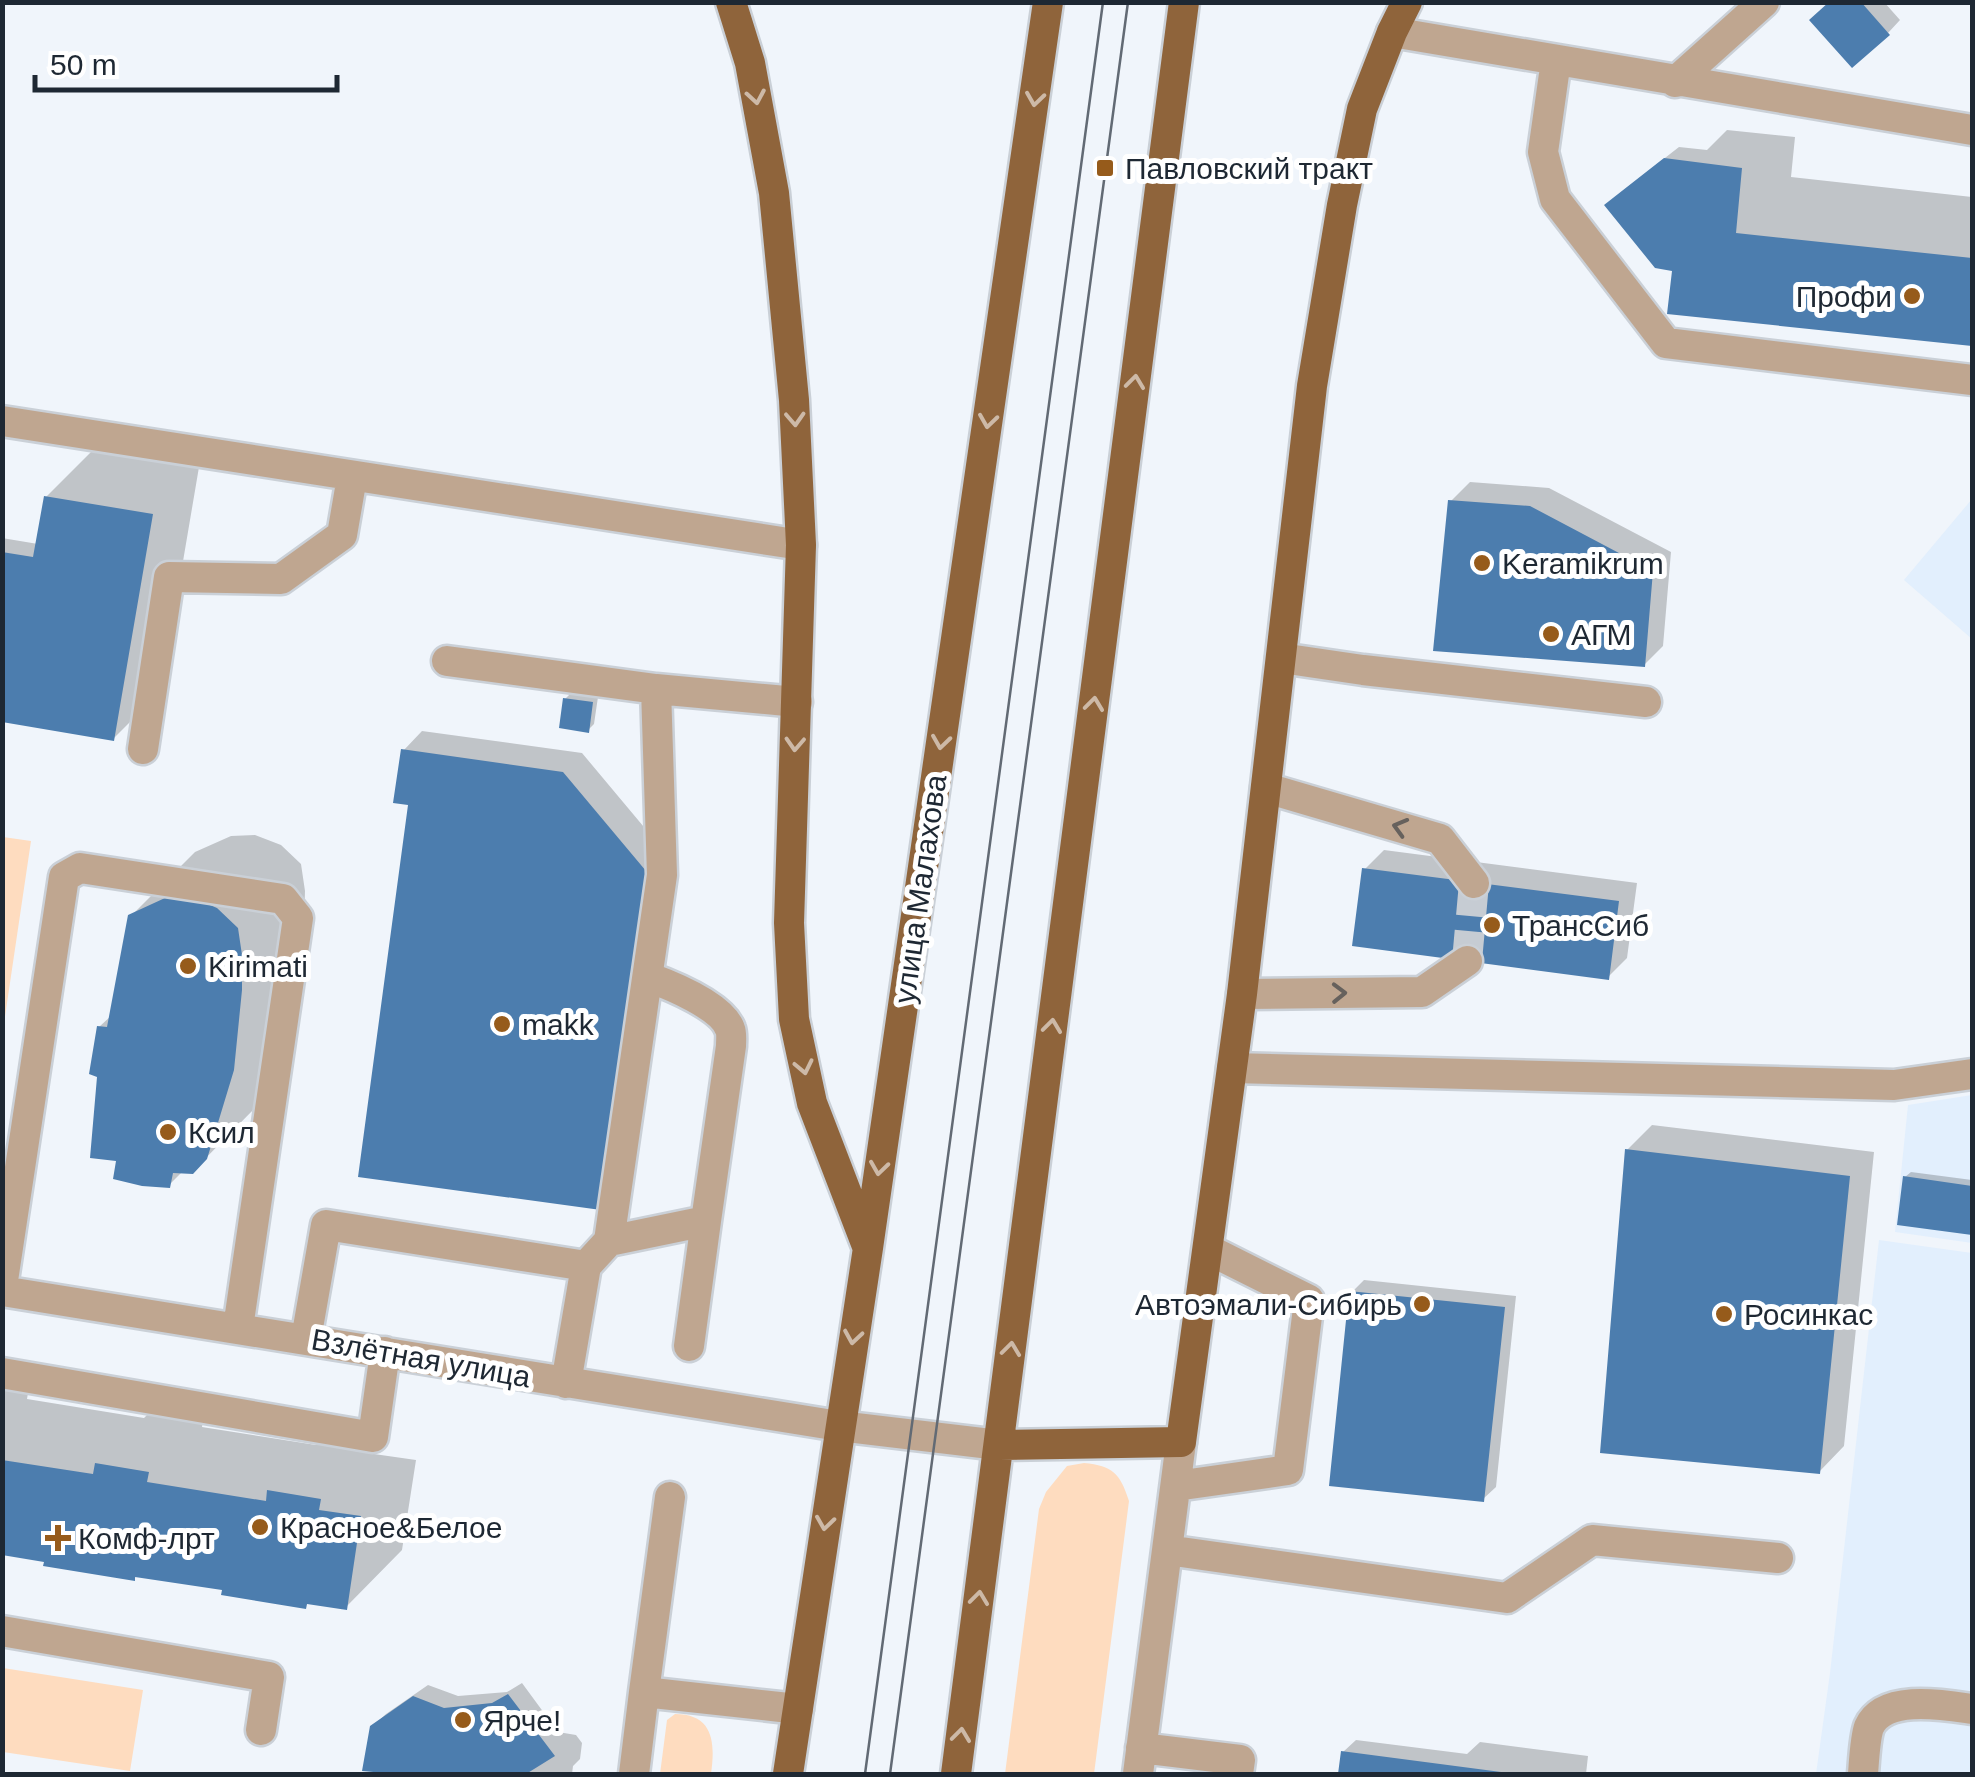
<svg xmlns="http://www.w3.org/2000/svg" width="1975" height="1777" viewBox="0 0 1975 1777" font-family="Helvetica,sans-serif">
<rect width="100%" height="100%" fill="#f0f5fb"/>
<!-- built -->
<path fill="#e2effd" d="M1972,499V639L1904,580Z
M1972,1095V1243L1895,1232L1908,1105Z
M1879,1240L1972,1253V1774H1816L1830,1673Z"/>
<!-- green -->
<path fill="#fedcbf" d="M3,837L31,841L3,1030L2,837Z
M1084,1463C1113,1466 1120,1473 1129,1501L1094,1774H1005L1039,1509L1046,1492L1067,1466Z
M3,1668L143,1690L130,1771L3,1752Z
M675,1714C715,1714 715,1745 711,1774H660L667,1720Z"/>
<!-- shadow -->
<path fill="#0003" d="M1831,2H1884L1900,20L1888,33Z
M1727,130L1795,137L1791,177L1972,197V344L1670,312L1674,269L1620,193L1679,147L1707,150Z
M94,449L199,467L161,691L113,739L2,719V538L38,544L46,497Z
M1470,482L1549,488L1671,552L1663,646L1644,665L1451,501Z
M571,693L598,697L594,724L588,730L565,699Z
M422,731L582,753L664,851L619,1188L411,803L403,751Z
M255,835L281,845L301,864L305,891L304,925L256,1107L192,1172L183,1171L169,1185L119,1159L99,1075V1027L112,1015L131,916L195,852L231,836Z
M1384,850L1637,883L1627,958L1608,977L1365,869Z
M1652,1125L1874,1152L1844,1446L1819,1472L1627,1150Z
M1911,1172L1972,1180V1233L1900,1222L1905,1177Z
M1364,1280L1516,1296L1496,1487L1483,1499L1352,1292Z
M2,1383L29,1387L27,1399L144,1418L154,1408L204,1416L202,1427L316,1445L326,1435L376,1443L374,1454L416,1460L402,1550L346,1607L310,1601L305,1606L225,1588L138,1574L134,1579L2,1553Z
M522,1683L558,1732L576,1735L582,1743L580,1759L573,1766L572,1774H408L372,1727L386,1714L428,1685L458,1696L507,1692Z
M1356,1740L1467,1754L1480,1742L1588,1756L1586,1774H1340L1343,1752Z"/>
<!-- building -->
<path fill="#4c7dae" d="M1829,2H1861L1890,35L1852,68L1809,20Z
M1664,158L1742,168L1736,233L1972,258V346L1667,314L1672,271L1655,268L1604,205Z
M44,496L153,514L114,741L2,722V552L33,557Z
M1448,500L1530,506L1653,571L1645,667L1433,651Z
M563,698L593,702L589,733L559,728Z
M401,749L563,772L646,871L601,1210L358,1177L408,805L393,803Z
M1362,868L1619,901L1609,980L1352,946Z
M191,897L217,908L238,928L242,955V990L234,1070L207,1159L193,1174L173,1173L170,1188L142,1186L113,1179L116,1161L90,1158L97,1077L89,1074L97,1026L107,1027L128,915L165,898Z
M1625,1149L1850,1176L1820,1474L1600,1453Z
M1903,1176L1972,1186V1235L1897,1225Z
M1349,1291L1505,1307L1484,1502L1329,1486Z
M2,1460L93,1474L95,1463L149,1472L147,1482L266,1501L267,1490L321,1499L319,1510L361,1516L347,1610L307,1604L306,1609L221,1595L222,1590L135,1577V1581L43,1566L44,1562L2,1555Z
M508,1694L555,1756L526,1774H396L362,1771L370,1726L413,1696L444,1708L492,1703Z
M1341,1751L1501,1772V1774H1338Z"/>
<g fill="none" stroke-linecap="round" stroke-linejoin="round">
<!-- minor-tunnel -->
<path stroke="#c6ccd3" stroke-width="30" stroke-dasharray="30 15" stroke-linecap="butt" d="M1467,961L1474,883"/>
<!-- minor casing -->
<g stroke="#cad0d7" stroke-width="35">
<path id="minor" d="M1392,32L1972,130
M1556,60L1543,152L1555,199L1666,343L1972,380
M1675,82L1764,2
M2,421L801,545
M1281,658L1363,670L1646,702
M447,661L656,689L797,702
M143,749L169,577L281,579L342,535L352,477
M1266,788L1440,839L1474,883
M1242,994L1422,992L1467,961
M1232,1068L1894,1085L1972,1074
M609,1241L706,1221L731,1046C731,1040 732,1034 730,1029C722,1006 670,985 648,977
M586,1266L609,1241L662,875L656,689
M2,1287L64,877L80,868L283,899L298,918L238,1328
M2,1291L839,1426L999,1445
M306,1339L326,1225L586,1266L566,1383
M689,1346L706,1221
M2,1373L373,1437L385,1352
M1176,1486L1288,1470L1309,1300L1209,1250
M1167,1550L1507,1598L1592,1540L1778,1558
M2,1631L269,1677L261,1730
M644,1692L670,1497
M1141,1748L1240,1760L1238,1774
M634,1774L644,1692L798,1709
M1138,1774L1181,1442
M1863,1774C1864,1762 1865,1738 1869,1727C1884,1694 1944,1705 1972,1709"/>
</g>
<!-- major casing -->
<g stroke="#cad0d7" stroke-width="35">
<path id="major" d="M731,2L750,63L774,193L794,400L801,545L789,923L794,1019L812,1103L867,1246
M999,1445L1181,1442L1242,994L1312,386L1342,205L1362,109L1392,32L1407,2
M788,1774L868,1248L1048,2
M956,1774L1184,2"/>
</g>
<!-- minor -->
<use href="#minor" stroke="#bfa690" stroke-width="30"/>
<!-- major -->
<use href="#major" stroke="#8f643b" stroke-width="30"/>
<!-- tram -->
<path stroke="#626a74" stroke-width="2.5" d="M865,1774L1103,2
M890,1774L1128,2"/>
</g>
<!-- one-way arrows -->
<defs><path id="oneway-chevron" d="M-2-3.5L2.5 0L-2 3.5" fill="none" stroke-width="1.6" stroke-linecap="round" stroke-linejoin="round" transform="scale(2.5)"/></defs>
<g stroke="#cdb9a7">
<use href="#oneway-chevron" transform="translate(756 97) rotate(80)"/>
<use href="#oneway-chevron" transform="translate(1035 99) rotate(98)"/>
<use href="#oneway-chevron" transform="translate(1135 382) rotate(-83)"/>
<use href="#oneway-chevron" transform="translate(795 419) rotate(87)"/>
<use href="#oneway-chevron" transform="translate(988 421) rotate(98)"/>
<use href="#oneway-chevron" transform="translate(1094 704) rotate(-83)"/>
<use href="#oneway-chevron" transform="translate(941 742) rotate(98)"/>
<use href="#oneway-chevron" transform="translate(795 744) rotate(93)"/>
<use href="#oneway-chevron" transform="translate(1052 1026) rotate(-83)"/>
<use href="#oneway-chevron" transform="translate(804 1067) rotate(78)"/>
<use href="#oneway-chevron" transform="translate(879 1168) rotate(98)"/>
<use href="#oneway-chevron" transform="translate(853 1337) rotate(99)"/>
<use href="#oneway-chevron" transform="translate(1011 1349) rotate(-83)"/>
<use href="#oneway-chevron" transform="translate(825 1523) rotate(98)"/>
<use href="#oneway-chevron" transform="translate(979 1598) rotate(-83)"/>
<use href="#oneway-chevron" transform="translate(961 1735) rotate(-83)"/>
</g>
<g stroke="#66615d">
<use href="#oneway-chevron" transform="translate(1400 827) rotate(-164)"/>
<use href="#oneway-chevron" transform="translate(1339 993) rotate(-1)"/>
</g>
<!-- markers -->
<g fill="#965b1b" stroke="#fff" stroke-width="4">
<rect x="1095" y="158" width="20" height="20" rx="5"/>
<circle cx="1912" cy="296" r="10"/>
<circle cx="1482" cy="563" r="10"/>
<circle cx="1551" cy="634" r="10"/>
<circle cx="1492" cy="925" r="10"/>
<circle cx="188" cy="966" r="10"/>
<circle cx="502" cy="1024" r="10"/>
<circle cx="168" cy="1132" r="10"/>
<circle cx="1422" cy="1304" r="10"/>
<circle cx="1724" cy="1314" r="10"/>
<circle cx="260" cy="1527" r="10"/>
<path d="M53 1523h10v10h10v10h-10v10h-10v-10h-10v-10h10z"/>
<circle cx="463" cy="1720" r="10"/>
</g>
<g text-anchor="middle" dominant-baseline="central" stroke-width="10" stroke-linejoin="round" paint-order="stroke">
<!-- poi labels -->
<g font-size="30" fill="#1e2833" stroke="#fff" text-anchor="start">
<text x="1125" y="168">Павловский тракт</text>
<text x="1892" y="296" text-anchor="end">Профи</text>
<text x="1502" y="563">Keramikrum</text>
<text x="1571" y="634">АГМ</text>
<text x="1512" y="925">ТрансСиб</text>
<text x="208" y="966">Kirimati</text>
<text x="522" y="1024">makk</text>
<text x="188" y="1132">Ксил</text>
<text x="1402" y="1304" text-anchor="end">Автоэмали-Сибирь</text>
<text x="1744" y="1314">Росинкас</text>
<text x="280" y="1527">Красное&amp;Белое</text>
<text x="78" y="1538">Комф-лрт</text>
<text x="483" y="1720">Ярче!</text>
</g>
<!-- street labels -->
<g font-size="30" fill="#1e2833" stroke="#fff">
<text transform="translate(920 889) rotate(-82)">улица Малахова</text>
<text transform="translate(421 1358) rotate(10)">Взлётная улица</text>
</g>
</g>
<!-- border -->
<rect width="1975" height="1777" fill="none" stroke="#1e2833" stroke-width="10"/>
<!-- scale -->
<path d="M35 75v15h302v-15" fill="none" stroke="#1e2833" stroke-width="5"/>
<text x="50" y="75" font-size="30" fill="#1e2833" stroke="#ffffff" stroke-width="8" paint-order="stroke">50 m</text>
</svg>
